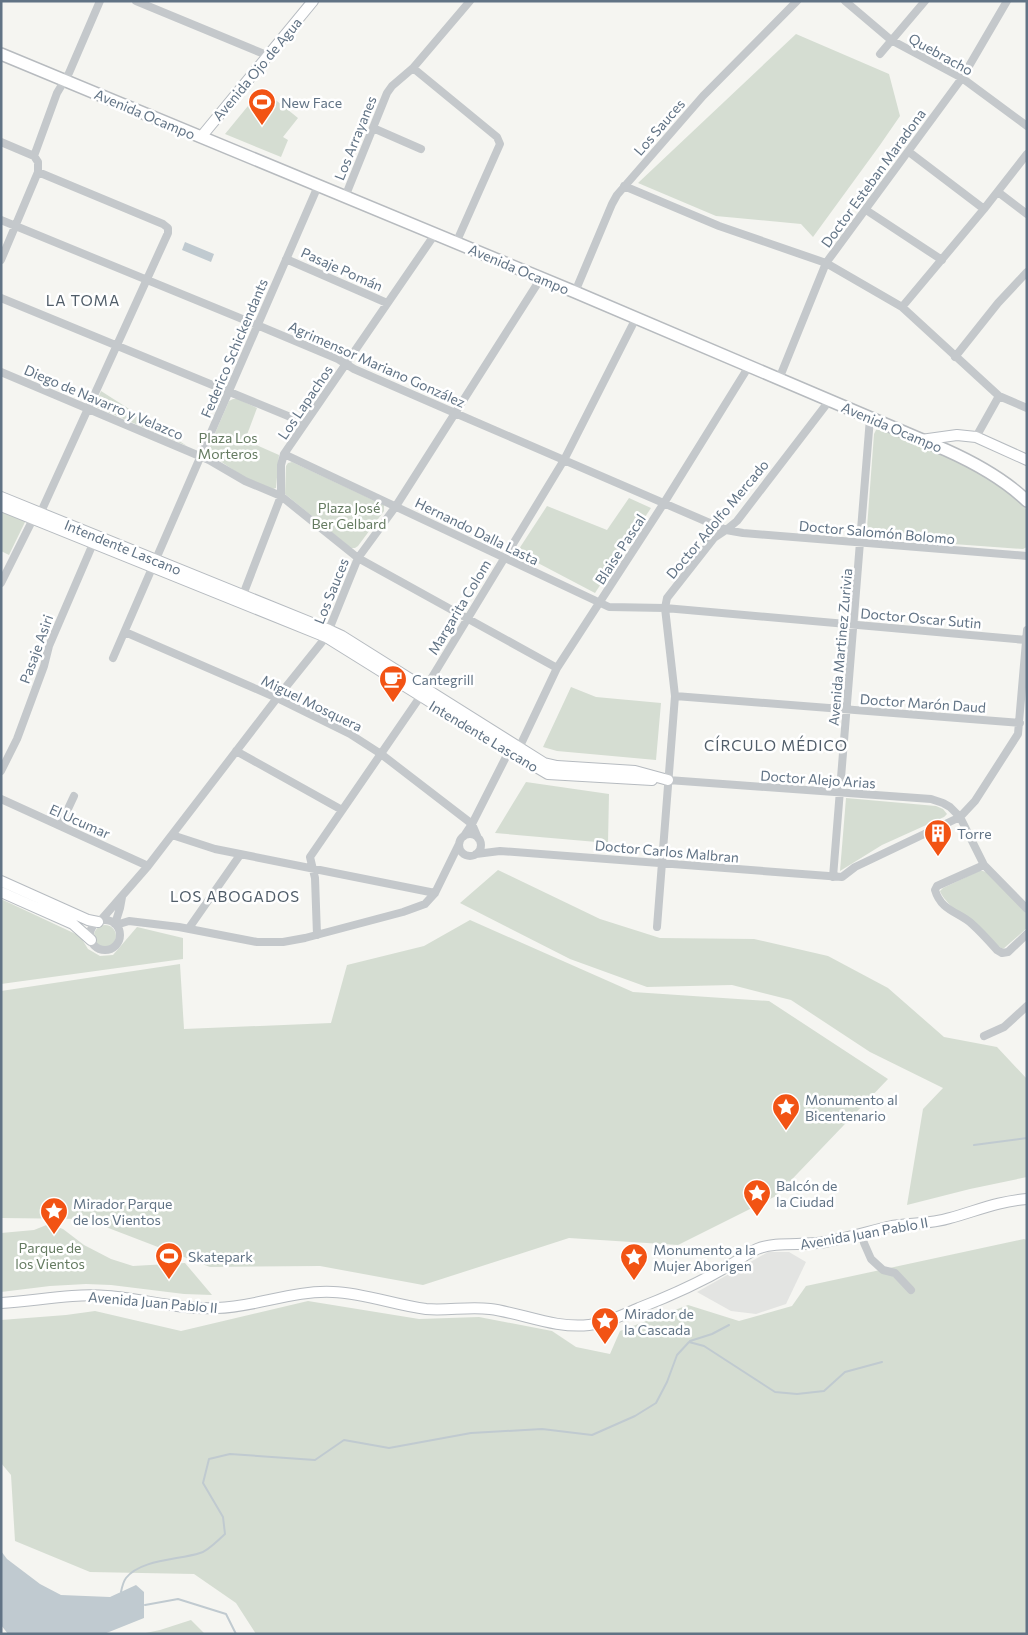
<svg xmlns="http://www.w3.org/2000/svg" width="1028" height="1635" viewBox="0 0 1028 1635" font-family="Commissioner,sans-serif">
<rect width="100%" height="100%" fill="#f5f5f1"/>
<!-- built -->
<path fill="#e3e4e2" d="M768,1252H789L806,1262L786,1304L756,1314L731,1311L697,1292Z"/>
<!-- green -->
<path fill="#d5ddd2" d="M796,34L889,74L900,116L880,145L813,237L801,224L716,216L638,183Z
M262,89L298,118L283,137L288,140L281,157L225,134Z
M101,391L187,446L98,408L95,406Z
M233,399H238L257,408L245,440L279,455L276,488L273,489L244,477L211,455L209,447L229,401Z
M879,429C890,430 901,437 911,441C951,458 998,476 1027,510V547L1023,549L871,538L867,528L874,434L876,430Z
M292,462L384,505V511L358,546L355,548H351L285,494L286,466L288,463Z
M629,498L651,508L595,593L517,552L547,506L607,530Z
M1,510L26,520L9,555L1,551Z
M571,687L596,697L661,703L656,760L557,751L543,747Z
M526,782L609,794L608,843L495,833Z
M846,798L936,806L943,809L947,814L944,817L882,845L840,871Z
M498,870L600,919L660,938L754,939L828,956L888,988L944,1037L997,1047L1027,1079V1177L970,1189L907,1205L923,1109L943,1088L870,1052L791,1000L732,985L647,987L570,959L460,903Z
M979,871H983L988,873L1027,914V928L1003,949C991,942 943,903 940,891L943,888Z
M1,899L80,936L88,949L100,956L113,955L137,927L183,938V959L1,984Z
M470,920L633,992L769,1001L888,1079L776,1196L678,1245L569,1238L423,1285L320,1266L210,1267L85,1219L1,1218V991L180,964L184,1029L331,1023L347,965L424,946Z
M94 936a11 11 0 1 1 22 0a11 11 0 1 1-22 0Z
M49,1224L63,1229L84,1245L111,1259L133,1266L185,1263L212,1295L184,1294L111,1285L86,1284L50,1286L1,1292V1233L34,1230Z
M1024,1239L1027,1240V1634H256L236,1603L194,1574L90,1572L15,1541L11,1475L1,1463V1320L66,1315L95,1311L181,1331L308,1301L419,1319L479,1317L552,1331L576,1347L610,1354L620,1331L688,1305L739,1321L792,1306L806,1286Z
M191,1620L205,1634H141L160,1630Z"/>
<!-- water -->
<path fill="#c0cad0" d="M185,242L214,254L211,262L182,250Z
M1,1551L7,1559L40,1584L61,1595L110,1597L136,1585L144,1592V1618L104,1634H8L1,1625Z"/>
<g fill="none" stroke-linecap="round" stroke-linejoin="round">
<!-- stream -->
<path stroke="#c0cad0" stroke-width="2" d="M974,1145L1027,1138
M690,1341L712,1334L729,1325
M121,1592C122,1587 123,1582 126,1578C141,1559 179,1560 200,1553C208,1551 218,1540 225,1534L223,1517L203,1483L209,1459L230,1454L315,1460L344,1440L389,1448L471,1433L542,1429L592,1435L635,1416L656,1403L667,1382L677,1355L689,1342L704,1346L775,1392L797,1394L824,1391L845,1372L882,1362
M145,1605L178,1599L226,1614L236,1634"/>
<!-- secondary casing -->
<g stroke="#b6bbc0" stroke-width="12">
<path id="secondary" d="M201,137L313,1
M921,440L957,435L976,437L1027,460
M1,497L329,630L342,636L544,763L557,766L635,771L668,780
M1,506L326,637L509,751L548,774L652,780
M1,881L88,920L98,922
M1,892L73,924L91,940
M1,1303C36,1301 71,1293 107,1296C144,1299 181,1310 217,1308C256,1307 293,1290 333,1292C364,1293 395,1305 426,1309C448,1311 469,1306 490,1309C522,1313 555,1329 589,1325C606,1323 623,1315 639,1308C670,1296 701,1282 730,1265C739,1260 747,1253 757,1249C776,1241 804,1246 825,1242C848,1238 870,1231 892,1226C911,1223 931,1224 950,1218C976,1211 999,1201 1027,1199"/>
</g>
<!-- primary casing -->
<g stroke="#b7bbbf" stroke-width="14">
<path id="primary" d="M1,54L575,292L946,450C975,463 1004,479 1027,501"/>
</g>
<!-- street -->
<path stroke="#c4c8cb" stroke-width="8" d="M136,1L269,56
M845,1L891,40L962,78L1027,126
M880,54L925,1
M413,68L497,137L500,144L456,243
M373,128L421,149
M1,142L34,156L38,162V172L1,260
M909,152L984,209
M34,156L57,93L69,73L100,1
M624,186L719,226L826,263L902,307L999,396L1027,408
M998,192L1027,214
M345,197L387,93L392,86L413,68L470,1
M866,210L942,260
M1,220L257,325L338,359L354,369L455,413L726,530L743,533L1027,556
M286,259L387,303
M575,292L612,204L617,195L703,96L797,1
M1,298L305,423
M902,307L984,209L1027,154
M955,357L998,303L1027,272
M1,372L209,460L245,481L281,496L358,558L557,668
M779,379L826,263L962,78L1007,1
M976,437L999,396
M284,454L609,607L665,608L1026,640
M1,583L33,519L40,514L168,233V228L163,224L38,172
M241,600L281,496V465L284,454L435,234
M125,632L277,698L350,734L381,754L472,824L478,838
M113,658L318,186
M675,696L1020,723
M236,751L342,810
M1,771L17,739L44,666L49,646L95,539
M668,780L931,799L943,803L950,807L960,817L984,865L1027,909
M1,799L148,866
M60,826L74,796
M459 845a11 11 0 1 1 22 0a11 11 0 1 1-22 0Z
M172,835L215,849L435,893
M464,836L472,824L509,751L519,748L557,668L664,503L749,366
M476,854L500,851L842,877L855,867L960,817L975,801L1018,734L1027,630
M984,865L937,886L935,890C941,911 959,912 972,924C981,932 989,941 997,950L1002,953L1008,952L1027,934
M833,877L870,418
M101,920L148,866L277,698L326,637L358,558L396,506L541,278
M90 935a15 15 0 1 1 30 0a15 15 0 1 1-30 0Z
M115,924L120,908L122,897
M116,925L129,921L179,927L257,942H283L305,938L403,912L425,904L435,893L459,844
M657,927L675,696L665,608L667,598L714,538L726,530L737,521L829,401
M189,928L240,855
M317,935L315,878L310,857L420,697L564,460L636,318
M984,1036L1004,1027L1027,1006
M862,1234L864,1243L871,1259L883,1270L895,1273L911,1290"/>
<!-- secondary -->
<use href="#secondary" stroke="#fff" stroke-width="10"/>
<!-- primary -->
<use href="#primary" stroke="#fff" stroke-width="11"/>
</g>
<!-- icons -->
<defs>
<g id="stadium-pin" transform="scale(1.4375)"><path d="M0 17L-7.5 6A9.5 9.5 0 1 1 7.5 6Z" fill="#f25314" stroke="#fff"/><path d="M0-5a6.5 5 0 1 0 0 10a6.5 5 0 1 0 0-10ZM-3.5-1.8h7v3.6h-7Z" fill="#fff"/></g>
<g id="cafe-pin" transform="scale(1.4375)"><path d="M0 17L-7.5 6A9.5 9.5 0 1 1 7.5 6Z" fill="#f25314" stroke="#fff"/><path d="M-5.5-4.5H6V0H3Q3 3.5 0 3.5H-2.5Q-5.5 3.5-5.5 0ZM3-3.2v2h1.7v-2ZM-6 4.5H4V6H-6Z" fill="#fff"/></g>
<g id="building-pin" transform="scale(1.4375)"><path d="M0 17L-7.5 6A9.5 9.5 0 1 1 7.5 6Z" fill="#f25314" stroke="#fff"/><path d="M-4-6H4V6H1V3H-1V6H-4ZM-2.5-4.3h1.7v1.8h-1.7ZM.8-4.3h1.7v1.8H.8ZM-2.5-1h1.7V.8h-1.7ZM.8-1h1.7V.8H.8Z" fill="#fff"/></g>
<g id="sight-pin" transform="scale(1.4375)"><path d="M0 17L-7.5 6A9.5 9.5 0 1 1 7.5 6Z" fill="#f25314" stroke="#fff"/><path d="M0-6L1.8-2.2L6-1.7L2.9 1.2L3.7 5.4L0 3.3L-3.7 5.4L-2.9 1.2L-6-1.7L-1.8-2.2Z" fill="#fff"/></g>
</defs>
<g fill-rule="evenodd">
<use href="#stadium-pin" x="262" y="102"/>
<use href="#cafe-pin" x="393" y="679"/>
<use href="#building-pin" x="938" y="833"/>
<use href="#sight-pin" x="786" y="1107"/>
<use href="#sight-pin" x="757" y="1193"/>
<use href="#sight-pin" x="54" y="1211"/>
<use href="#stadium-pin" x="169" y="1256"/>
<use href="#sight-pin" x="634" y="1257"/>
<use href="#sight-pin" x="605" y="1321"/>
</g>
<g text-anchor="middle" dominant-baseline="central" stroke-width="5" stroke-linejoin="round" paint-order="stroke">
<!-- street labels -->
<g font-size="14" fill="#617385" stroke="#fff">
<text transform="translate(941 54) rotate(29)">Quebracho</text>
<text transform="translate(257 69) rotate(-50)">Avenida Ojo de Agua</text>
<text transform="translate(145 114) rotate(23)">Avenida Ocampo</text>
<text transform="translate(659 127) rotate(-49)">Los Sauces</text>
<text transform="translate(355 138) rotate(-68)">Los Arrayanes</text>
<text transform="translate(873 178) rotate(-54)">Doctor Esteban Maradona</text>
<text transform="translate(342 269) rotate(24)">Pasaje Pomán</text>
<text transform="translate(519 269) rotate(23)">Avenida Ocampo</text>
<text transform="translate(234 348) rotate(-67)">Federico Schickendants</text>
<text transform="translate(377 364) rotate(24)">Agrimensor Mariano González</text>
<text transform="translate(104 402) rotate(23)">Diego de Navarro y Velazco</text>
<text transform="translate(305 402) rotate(-56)">Los Lapachos</text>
<text transform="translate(892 427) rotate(23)">Avenida Ocampo</text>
<text transform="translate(717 519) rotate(-50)">Doctor Adolfo Mercado</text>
<text transform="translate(477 531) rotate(26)">Hernando Dalla Lasta</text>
<text transform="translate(877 532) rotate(5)">Doctor Salomón Bolomo</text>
<text transform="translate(123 547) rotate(22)">Intendente Lascano</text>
<text transform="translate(620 549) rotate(-57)">Blaise Pascal</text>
<text transform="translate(331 591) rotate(-68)">Los Sauces</text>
<text transform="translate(459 607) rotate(-59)">Margarita Colom</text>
<text transform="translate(921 618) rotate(5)">Doctor Oscar Sutin</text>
<text transform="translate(840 647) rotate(-85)">Avenida Martinez Zurivia</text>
<text transform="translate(36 649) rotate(-70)">Pasaje Asiri</text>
<text transform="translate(312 703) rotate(26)">Miguel Mosquera</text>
<text transform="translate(923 703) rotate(4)">Doctor Marón Daud</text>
<text transform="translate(484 736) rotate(31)">Intendente Lascano</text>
<text transform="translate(818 779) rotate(4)">Doctor Alejo Arias</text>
<text transform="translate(80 821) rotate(24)">El Ucumar</text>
<text transform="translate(667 851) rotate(5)">Doctor Carlos Malbran</text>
<text transform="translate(864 1233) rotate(-10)">Avenida Juan Pablo II</text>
<text transform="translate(153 1302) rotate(5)">Avenida Juan Pablo II</text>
</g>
<!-- poi labels -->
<g font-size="14" fill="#617385" stroke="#fff" text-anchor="start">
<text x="281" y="102">New Face</text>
<text x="412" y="679">Cantegrill</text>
<text x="957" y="833">Torre</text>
<text x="805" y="1099">Monumento al<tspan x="805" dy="16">Bicentenario</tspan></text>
<text x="776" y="1185">Balcón de<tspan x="776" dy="16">la Ciudad</tspan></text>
<text x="73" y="1203">Mirador Parque<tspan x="73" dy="16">de los Vientos</tspan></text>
<text x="653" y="1249">Monumento a la<tspan x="653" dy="16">Mujer Aborigen</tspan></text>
<text x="188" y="1256">Skatepark</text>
<text x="624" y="1313">Mirador de<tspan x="624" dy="16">la Cascada</tspan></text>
</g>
<!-- park labels -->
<g font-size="14" fill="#657b61" stroke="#fff">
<text x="228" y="437">Plaza Los<tspan x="228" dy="16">Morteros</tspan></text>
<text x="349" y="507">Plaza José<tspan x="349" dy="16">Ber Gelbard</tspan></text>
<text x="50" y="1247">Parque de<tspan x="50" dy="16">los Vientos</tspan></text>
</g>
<!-- neighbourhood labels -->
<g font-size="15" letter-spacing="1" fill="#505d69" stroke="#fff">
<text x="83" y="300">LA TOMA</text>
<text x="776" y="745">CÍRCULO MÉDICO</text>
<text x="235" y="896">LOS ABOGADOS</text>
</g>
</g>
<!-- border -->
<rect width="1028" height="1635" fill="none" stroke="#617385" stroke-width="5"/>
</svg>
